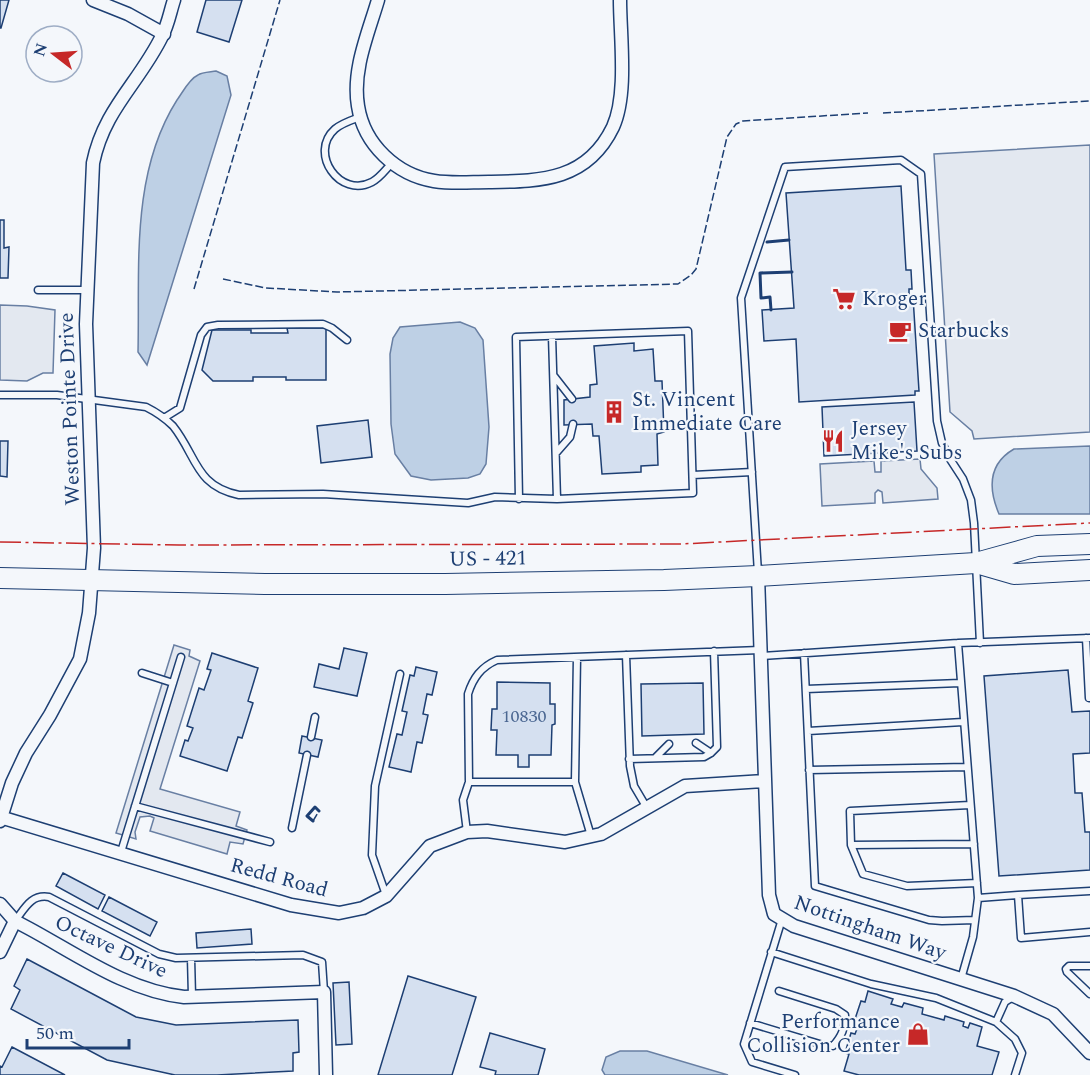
<svg xmlns="http://www.w3.org/2000/svg" width="1090" height="1075" viewBox="0 0 1090 1075" font-family="Spectral,serif">
<rect width="100%" height="100%" fill="#f4f7fb"/>
<!-- parking -->
<path fill="#e3e8f0" stroke="#687fa3" stroke-width="1.5" d="M1090,145V432L974,439L972,431L950,412L934,154Z
M0,305L27,306L55,310L53,373H43L27,381L0,380Z
M920,459L921,469L937,488L938,499L883,503L882,492L878,490L875,493V503L822,506L820,464L874,461L875,472H881V461Z
M174,645L190,650L189,656L200,661L160,789L240,812L236,826L247,830L243,844L230,842L227,854L150,831L154,818L150,816L140,817L135,832L136,839L116,833Z"/>
<!-- water -->
<path fill="#bed0e5" stroke="#687fa3" stroke-width="1.5" d="M216,71L227,76L231,95L147,365L138,352C140,268 130,174 177,100C183,92 189,79 198,75C202,72 211,72 216,71Z
M460,322L475,328L483,340L489,427L486,464L480,474L468,478L431,480L411,476L395,454L391,424L390,354L393,338L400,327Z
M1090,446V514H999C988,488 988,464 1014,449Z
M620,1051H647L728,1075H605L602,1070L606,1057Z"/>
<!-- building -->
<path fill="#d5e0f0" stroke="#1d3f73" stroke-width="1.5" d="M0,0H9L1,28H0Z
M206,0H242L229,42L197,32Z
M901,186L906,270H911L912,289H909V297H913L919,391H915V395L799,402L796,339L764,341L762,310L794,308L786,193Z
M0,220H4V248L9,247L8,278H0Z
M287,328H326V380H286V377H253V381H213L202,370L212,330H251V333H288Z
M634,343V351L653,349L655,381H662L664,432L657,434L658,465L641,466V472L602,474L599,436H593L592,424L564,425V400L590,397V385L597,384L594,346Z
M914,402L917,451L824,456L822,407Z
M368,420L372,457L321,463L317,426Z
M0,441H8L7,477L0,476Z
M344,648L367,653L357,696L314,687L319,664L339,669Z
M212,653L258,668L248,701L253,703L242,738L238,737L227,771L180,756L185,740L188,741L193,728L187,726L199,688L204,690L211,670L207,669Z
M416,667L437,672L432,695L427,694L423,714L428,715L422,743L417,742L411,772L389,767L397,734L402,735L407,712L402,711L410,675L414,676Z
M1068,670L1072,712L1090,711V753L1073,754L1075,793H1082L1085,832H1090V870L999,876L984,676Z
M497,682L550,683V704H555V724L552,725L551,755H529V767H518V755H496L497,730H491L492,709H497Z
M703,683L704,734L642,736L641,684Z
M302,736L322,740L318,757L299,753Z
M63,873L105,895L98,909L56,886Z
M109,897L157,922L150,936L102,911Z
M251,929L252,944L197,948L196,933Z
M27,959L136,1017L176,1025L298,1020L299,1052L293,1053V1071L217,1075H175L107,1060L11,1009L20,990L14,986Z
M408,976L476,997L452,1075H378Z
M349,982L352,1044L336,1045L333,983Z
M868,991L893,999L891,1004L902,1007L904,1003L923,1008L922,1014L944,1020L945,1016L964,1022L963,1026L968,1028L970,1023L982,1027L977,1046L999,1052L992,1075H859L844,1071L849,1054L845,1053L851,1033L855,1034L860,1021L855,1019L861,1001L865,1002Z
M490,1033L545,1049L538,1075H495L496,1071L480,1067Z
M12,1047L65,1075H0V1066L2,1067Z"/>
<g fill="none" stroke-linecap="round" stroke-linejoin="round">
<!-- lane casing -->
<g stroke="#1d3f73" stroke-width="9">
<path id="lane" d="M360,117C352,120 342,123 335,129C308,153 340,199 372,182C380,178 386,169 392,163
M38,290H86
M552,336L557,499
M554,376L572,399
M0,395H57L146,407C156,412 165,418 173,426C197,456 195,486 239,495L323,494L468,503L495,497L557,499L693,493L688,331L516,337L519,499
M164,418L180,408L201,335L207,327L218,325L323,324L332,328L347,340
M556,453L570,437L573,424
M693,475L752,472
M758,573L741,298L785,167L901,160L921,174L937,421L942,443L950,459L963,479L971,500L974,523L980,643
M1086,638L1089,698
M958,643L978,898L973,937L961,979
M804,653L815,886L929,920L942,921L975,920
M626,655L630,766L634,786L647,808
M761,656L958,643L1090,638
M142,673L173,683
M806,689L960,683
M808,731L963,722
M311,737L315,717
M696,743L711,753
M656,757L669,744
M629,759L704,757L711,753L717,747L714,651
M809,770L967,767
M469,782L468,694C473,678 481,667 497,660L760,650
M575,782L577,657
M970,805L850,811L851,845L863,874L907,886L977,883
M135,806L270,842
M292,828L307,755
M467,832L463,800L469,782H575L591,836
M851,845L974,844
M121,852L181,657
M386,895L372,855L375,786L400,674
M1018,895L1090,891
M978,898L1018,895L1021,938L1090,932
M782,919L744,1044L752,1062L795,1075
M15,921C25,908 31,894 49,897L159,954L176,958L303,955L322,962L324,992
M771,952L871,984L936,998L996,1022
M191,958L192,996
M1090,966H1069L1066,969L1067,972L1090,994
M1013,997L1005,1002L996,1022L1015,1039L1022,1053L1015,1075
M750,1023L823,1045L833,1046C842,1036 845,1028 845,1015L836,1009L779,991"/>
</g>
<!-- street casing -->
<g stroke="#1d3f73" stroke-width="15">
<path id="street" d="M93,0L128,14L164,34
M378,0C368,34 352,70 358,106C364,145 397,175 434,181C452,184 471,182 489,182C541,181 587,181 613,127C628,94 620,36 620,0
M758,576L769,895L774,914L794,926L1014,996L1053,1014L1090,1053
M0,817L291,905L339,913L363,908L386,896L430,846L467,832L487,831L565,842L601,834L685,786L765,781
M0,821L12,783L26,753L50,715L80,659L89,613L94,548L86,324L93,163C104,109 139,83 162,36C168,25 170,12 174,0
M0,904L15,921L30,929C78,955 128,991 184,997L324,992L326,1075
M0,952L15,921"/>
</g>
<!-- primary casing -->
<g stroke="#1d3f73" stroke-width="22">
<path id="primary" d="M976,563L1014,574L1090,570
M0,578L265,584H445L664,580L758,576L976,563L1037,546L1090,544"/>
</g>
<!-- lane -->
<use href="#lane" stroke="#f4f7fb" stroke-width="6"/>
<!-- street -->
<use href="#street" stroke="#f4f7fb" stroke-width="12"/>
<!-- primary -->
<use href="#primary" stroke="#f4f7fb" stroke-width="20"/>
<!-- fence -->
<path stroke="#1d3f73" stroke-width="1.5" stroke-dasharray="8 3" stroke-linecap="butt" d="M883,113L1090,101
M223,279L266,288L337,292L678,284L691,275L696,269L727,137L736,124L743,121L868,113
M194,289L280,0
M313,821L319,811"/>
<!-- wall -->
<path stroke="#1d3f73" stroke-width="3" d="M767,242L789,240
M771,310L770,297L761,298L760,273L792,272
M313,821L307,816L315,807L319,811"/>
<!-- power -->
<path stroke="#c62828" stroke-width="1.5" stroke-dasharray="21 4.5 3 4.5" stroke-linecap="butt" d="M0,542L179,545L681,544L1090,523"/>
</g>
<!-- icons -->
<defs>
<g id="supermarket-bare" transform="scale(1.8)"><path d="M-6-5.5h2.5l.6 2H6L4.5 2H-2.5L-4.4-4H-6ZM-1.5 3.2a1.3 1.3 0 1 0 .1 0ZM3 3.2a1.3 1.3 0 1 0 .1 0Z" fill="#c62828" stroke="#f4f7fb" stroke-width="2.5" paint-order="stroke"/></g>
<g id="cafe-bare" transform="scale(1.8)"><path d="M-5.5-4.5H6V0H3Q3 3.5 0 3.5H-2.5Q-5.5 3.5-5.5 0ZM3-3.2v2h1.7v-2ZM-6 4.5H4V6H-6Z" fill="#c62828" stroke="#f4f7fb" stroke-width="2.5" paint-order="stroke"/></g>
<g id="building-bare" transform="scale(1.8)"><path d="M-4-6H4V6H1V3H-1V6H-4ZM-2.5-4.3h1.7v1.8h-1.7ZM.8-4.3h1.7v1.8H.8ZM-2.5-1h1.7V.8h-1.7ZM.8-1h1.7V.8H.8Z" fill="#c62828" stroke="#f4f7fb" stroke-width="2.5" paint-order="stroke"/></g>
<g id="restaurant-bare" transform="scale(1.8)"><path d="M-5-6h1v4h1v-4h1v4h1v-4h1v5L-1.5 .5V6h-2V.5L-5-1ZM5-6V6H3V1.5H1.5Q1.5-4 5-6Z" fill="#c62828" stroke="#f4f7fb" stroke-width="2.5" paint-order="stroke"/></g>
<g id="shop-bare" transform="scale(1.8)"><path d="M-5-2.5h2.3a2.7 3.5 0 0 1 5.4 0H5L5.5 6h-11ZM-1.5-2.5h3a1.5 2.3 0 0 0-3 0Z" fill="#c62828" stroke="#f4f7fb" stroke-width="2.5" paint-order="stroke"/></g>
</defs>
<g fill-rule="evenodd">
<use href="#supermarket-bare" x="844" y="299"/>
<use href="#cafe-bare" x="900" y="331"/>
<use href="#building-bare" x="614" y="412"/>
<use href="#restaurant-bare" x="833" y="441"/>
<use href="#shop-bare" x="918" y="1034"/>
</g>
<g text-anchor="middle" dominant-baseline="central" stroke-width="4.5" stroke-linejoin="round" paint-order="stroke">
<!-- number labels -->
<g font-size="18" fill="#4b6792">
<text x="524" y="716">10830</text>
</g>
<!-- poi labels -->
<g font-size="21" fill="#1d3f73" stroke="#f4f7fb" text-anchor="start">
<text x="862" y="299">Kroger</text>
<text x="918" y="331">Starbucks</text>
<text x="632" y="400">St. Vincent<tspan x="632" dy="24">Immediate Care</tspan></text>
<text x="851" y="429">Jersey<tspan x="851" dy="24">Mike's Subs</tspan></text>
<text x="900" y="1022" text-anchor="end">Performance<tspan x="900" dy="24">Collision Center</tspan></text>
</g>
<!-- street labels -->
<g font-size="21" fill="#1d3f73" stroke="#f4f7fb">
<text transform="translate(70 409) rotate(-92)">Weston Pointe Drive</text>
<text transform="translate(488 559) rotate(-1)">US - 421</text>
<text transform="translate(279 878) rotate(15)">Redd Road</text>
<text transform="translate(870 928) rotate(19)">Nottingham Way</text>
<text transform="translate(111 947) rotate(25)">Octave Drive</text>
</g>
</g>
<!-- north arrow -->
<g transform="translate(54 54) rotate(287)"><circle r="28" fill="#f4f7fb" stroke="#9eadc5" stroke-width="1.5"/>
<path d="M0-4.5L10 22L0 15L-10 22Z" fill="#c62828"/>
<text y="-9" font-size="16" font-weight="bold" text-anchor="middle" fill="#1d3f73">N</text>
</g>
<!-- scale -->
<path d="M27 1039v9h102v-9" fill="none" stroke="#1d3f73" stroke-width="3"/>
<text x="36" y="1039" font-size="18" fill="#1d3f73" stroke="#f4f7fb" stroke-width="4.5" paint-order="stroke">50 m</text>
</svg>
